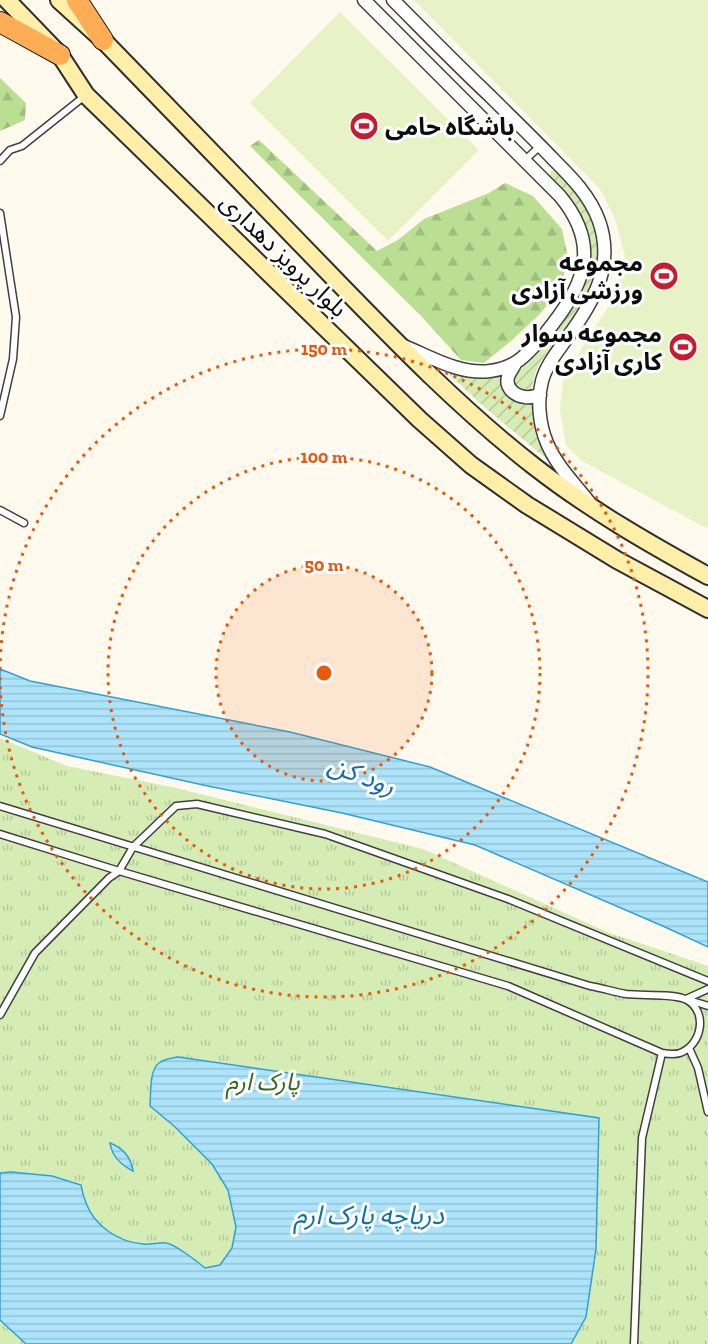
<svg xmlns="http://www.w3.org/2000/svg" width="708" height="1344" viewBox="0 0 708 1344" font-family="'Zilla Slab','Noto Sans Arabic',serif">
<defs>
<pattern id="forest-firs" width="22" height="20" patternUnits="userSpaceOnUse" patternTransform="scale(1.5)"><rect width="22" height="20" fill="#bade92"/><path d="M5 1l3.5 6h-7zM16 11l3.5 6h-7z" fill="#9fbd7d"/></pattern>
<pattern id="park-tufts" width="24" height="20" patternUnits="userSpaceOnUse" patternTransform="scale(1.5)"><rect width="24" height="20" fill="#d5ecb4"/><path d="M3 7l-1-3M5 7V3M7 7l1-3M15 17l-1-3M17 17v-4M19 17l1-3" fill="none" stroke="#b6c99a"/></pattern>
<pattern id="garden-furrows" width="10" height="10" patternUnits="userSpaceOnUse" patternTransform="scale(1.5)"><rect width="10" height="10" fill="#d5ecb4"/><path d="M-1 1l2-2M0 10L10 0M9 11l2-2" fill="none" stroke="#b6c99a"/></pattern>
<pattern id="water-rules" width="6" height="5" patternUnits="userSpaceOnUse" patternTransform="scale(1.5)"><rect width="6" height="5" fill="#ade4fb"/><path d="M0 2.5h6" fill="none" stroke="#94c2d6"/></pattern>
</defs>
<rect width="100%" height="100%" fill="#fffaed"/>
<!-- forest -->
<path fill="url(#forest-firs)" d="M0,78L26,103L25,120L0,131Z
M259,140L377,251L398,240L424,219L489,193L505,183L533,196L562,229L568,258L561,288L540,314L511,341L484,363L461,360L422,317L250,146Z"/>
<!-- park -->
<path fill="url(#park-tufts)" d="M0,738L67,766L172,787L423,849L607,932L708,966V1344H0Z"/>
<!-- garden -->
<path fill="url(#garden-furrows)" d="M551,170C564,174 572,187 580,198C604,229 603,263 587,297C575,321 555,339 541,361L536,371L531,390L529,392L517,390L511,379C517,371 525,367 532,360C588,298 623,244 550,177Z
M438,364L467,375L499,376L503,380V392C513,403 521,404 535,402L556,467L482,405Z"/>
<!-- pitch -->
<path fill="#e7f3c6" d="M414,0H708V529L582,461L566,445L560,410L563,381L583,346L616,295L625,256L615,219L600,189Z
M340,12L479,150L388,241L250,103Z"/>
<!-- water -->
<path fill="url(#water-rules)" stroke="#2fa1d7" stroke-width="1.5" d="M0,669L30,681L290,732L430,767L708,882V947L665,927L475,845L342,813L203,785L32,747L0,734Z
M178,1057L599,1118L596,1249L586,1317L571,1344H26L0,1320V1173L11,1172L52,1176L81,1185C82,1191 84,1198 86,1203C95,1227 119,1242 143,1244C151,1245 159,1242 166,1243C173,1243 198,1262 205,1268L220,1265L232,1248L236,1227L228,1190L212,1164L174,1126L150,1106C151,1095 149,1070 159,1063C164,1059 172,1058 178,1057Z
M110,1143C123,1148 131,1157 133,1171C121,1165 112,1157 110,1143Z"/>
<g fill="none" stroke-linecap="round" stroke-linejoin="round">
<!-- service casing -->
<g stroke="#404040" stroke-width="9">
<path id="service" d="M0,161L10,150L22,146L86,95
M524,161L540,146
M0,213L16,317L13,359L0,416
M0,510L24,523
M0,806L590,986C602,988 614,992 626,994C642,996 675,993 687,1000C708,1012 702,1045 680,1053C674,1055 668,1054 662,1053L508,986L119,871L0,834
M686,999L708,989
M689,1000L708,1006
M0,1015L35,953L109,878L119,871L133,847L176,806L197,804L325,834L508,899L708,981
M689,1048L698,1068L708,1112
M634,1344L642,1138L662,1053"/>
</g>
<!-- minor casing -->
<g stroke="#404040" stroke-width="15">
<path id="minor" d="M364,0L560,196C603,248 583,287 545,334C528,353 517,368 490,371C460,375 431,357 404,346
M393,0C425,32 457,65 490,96C511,117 533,138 554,160C572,178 590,196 599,221C615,266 593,303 567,338C558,351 546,365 542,381C537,400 539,424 547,443C556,465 574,483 589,502
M515,364C513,368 509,373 508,377C505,388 515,396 525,397C530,398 535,396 540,395"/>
</g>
<!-- secondary casing -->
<g stroke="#2f2f2f" stroke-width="20">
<path id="secondary" d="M7,0L60,55L86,95L420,420L471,465L527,505L617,560L708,609
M59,0L103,40C176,116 250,192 324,268C391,337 459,408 535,467C589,509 648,543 708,576"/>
</g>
<!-- trunk casing -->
<g stroke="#1e1e1e" stroke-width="22">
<path id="trunk" d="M77,0L103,40
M0,22L60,55"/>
</g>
<!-- service -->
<use href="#service" stroke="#fff" stroke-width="6"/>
<!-- minor -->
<use href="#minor" stroke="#fff" stroke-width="12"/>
<!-- secondary -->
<use href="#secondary" stroke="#ffefa8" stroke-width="16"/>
<!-- trunk -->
<use href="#trunk" stroke="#ffad54" stroke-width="20"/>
</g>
<!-- distance rings -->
<circle cx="324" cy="673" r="108" fill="#e8590c" fill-opacity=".12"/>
<g fill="none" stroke="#e8590c" stroke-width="3" stroke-dasharray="3 6">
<circle cx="324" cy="673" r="108"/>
<circle cx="324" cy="673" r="216"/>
<path d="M0 670A324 324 0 1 1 0 676"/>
</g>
<!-- icons -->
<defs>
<g id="stadium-disc" transform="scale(1.5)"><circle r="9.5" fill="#c71b30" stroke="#fff"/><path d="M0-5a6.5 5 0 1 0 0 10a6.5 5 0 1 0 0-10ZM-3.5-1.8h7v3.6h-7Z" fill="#fff"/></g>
</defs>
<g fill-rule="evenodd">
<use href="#stadium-disc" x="364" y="126"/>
<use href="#stadium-disc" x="664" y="276"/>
<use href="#stadium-disc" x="683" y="347"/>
</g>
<g text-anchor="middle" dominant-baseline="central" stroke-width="6" stroke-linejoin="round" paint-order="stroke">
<!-- poi labels -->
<g font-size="24" font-weight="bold" fill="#0d0d0d" stroke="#fff" text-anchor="end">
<text x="385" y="126" text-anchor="start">باشگاه حامی</text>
<text x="643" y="262">مجموعه<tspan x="643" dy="28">ورزشی آزادی</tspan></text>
<text x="662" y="333">مجموعه سوار<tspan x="662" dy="28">کاری آزادی</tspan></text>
</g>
<!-- street labels -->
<g font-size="24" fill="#0d0d0d" stroke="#fff">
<text transform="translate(284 255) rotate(44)">بلوار پرویز دهداری</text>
</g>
<!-- park labels -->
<g font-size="24" font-style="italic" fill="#306919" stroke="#fff">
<text x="263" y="1081">پارک ارم</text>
</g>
<!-- water labels -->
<g font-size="26" font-style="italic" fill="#0d70a8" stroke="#fff">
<text transform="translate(362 775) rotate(21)">رود کن</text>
<text x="369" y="1215">دریاچه پارک ارم</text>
</g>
</g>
<circle cx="324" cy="673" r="9" fill="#e8590c" stroke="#fff" stroke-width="3"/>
<g font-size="18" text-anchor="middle" font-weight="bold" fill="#e8590c" stroke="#fff" stroke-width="6" stroke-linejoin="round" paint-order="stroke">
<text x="324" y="355">150 m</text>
<text x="324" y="463">100 m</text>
<text x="324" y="571">50 m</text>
</g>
</svg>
